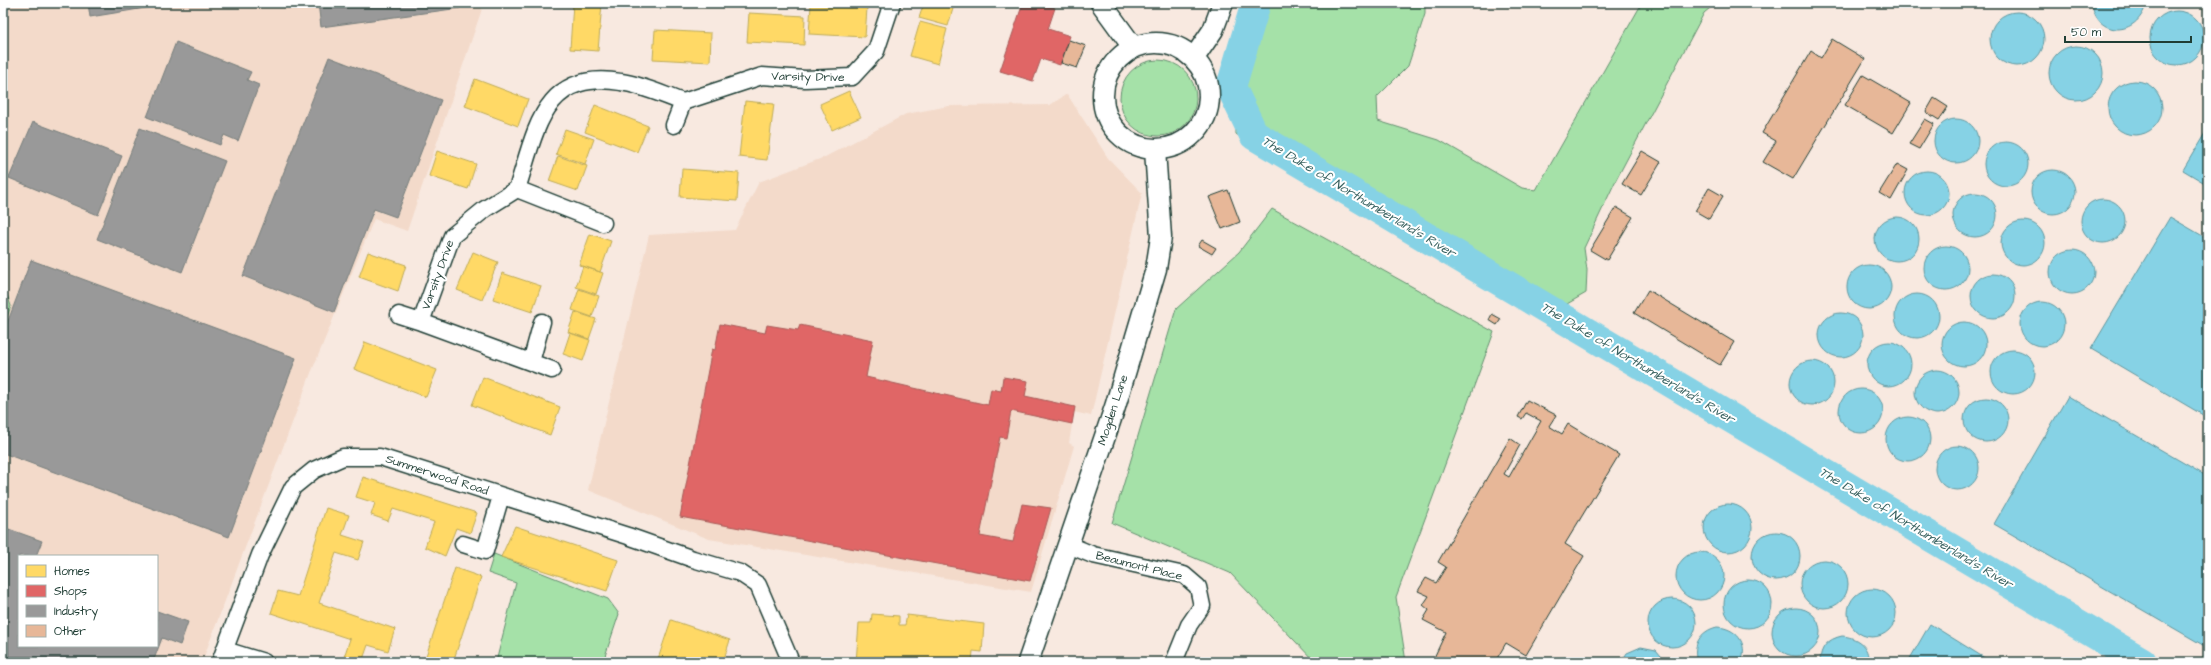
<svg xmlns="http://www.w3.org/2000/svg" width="2211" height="665" viewBox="0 0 2211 665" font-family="'Architects Daughter',sans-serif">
<rect width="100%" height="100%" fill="#f8e9e0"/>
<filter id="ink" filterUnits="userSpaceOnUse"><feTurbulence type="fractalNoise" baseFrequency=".025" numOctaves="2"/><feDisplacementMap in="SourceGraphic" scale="8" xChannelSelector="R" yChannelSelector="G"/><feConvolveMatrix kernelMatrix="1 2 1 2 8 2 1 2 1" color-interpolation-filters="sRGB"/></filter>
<g filter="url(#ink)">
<!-- built -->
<path fill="#f3daca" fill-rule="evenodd" d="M3,3H484L407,231L374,219L311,373L202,662H3ZM19,556H157V646H19Z
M1067,94L1108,158L1142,193L1091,416L1074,412L1069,443L1074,446L1031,592L709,539L588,490L649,235L735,230L759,182L825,157L906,114L949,106L1050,105Z"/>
<!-- green -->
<path fill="#a5e1a8" stroke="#628f6e" d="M1248,3H1425V14L1408,66L1377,97L1378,121L1439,140L1522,188L1536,190L1642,3H1716L1704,13L1615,182L1584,248L1587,270L1586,293L1560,308L1298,151L1266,155L1236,134L1234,52Z
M1120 98a38 38 0 1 1 76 0a38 38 0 1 1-76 0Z
M1272,209L1494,332L1396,597L1406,662H1315L1230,573L1112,523L1176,309L1239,252Z
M3,283L11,306L3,328Z
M494,554L608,599L619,614L603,662H496L516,583L488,573Z"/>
<!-- water -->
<path fill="#86d2e5" stroke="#5d969e" d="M2092,3H2146V4C2138,37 2096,38 2092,3Z
M2150 38a27 27 0 1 1 54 0a27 27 0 1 1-54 0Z
M1990 39a27 27 0 1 1 54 0a27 27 0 1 1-54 0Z
M2049 73a27 27 0 1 1 54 0a27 27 0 1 1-54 0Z
M2108 108a27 27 0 1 1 54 0a27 27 0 1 1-54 0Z
M1934 141a22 22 0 1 1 44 0a22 22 0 1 1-44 0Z
M2208,128V185L2183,170Z
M1984 164a22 22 0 1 1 44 0a22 22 0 1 1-44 0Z
M2031 192a22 22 0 1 1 44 0a22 22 0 1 1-44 0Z
M1905 193a22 22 0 1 1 44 0a22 22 0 1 1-44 0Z
M1953 215a22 22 0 1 1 44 0a22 22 0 1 1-44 0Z
M2081 221a22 22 0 1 1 44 0a22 22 0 1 1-44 0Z
M1875 239a22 22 0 1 1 44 0a22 22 0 1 1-44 0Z
M2170,217L2208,239V418L2091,349Z
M2001 243a22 22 0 1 1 44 0a22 22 0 1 1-44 0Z
M1924 268a22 22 0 1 1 44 0a22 22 0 1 1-44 0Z
M2050 272a22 22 0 1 1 44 0a22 22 0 1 1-44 0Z
M1847 287a22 22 0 1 1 44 0a22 22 0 1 1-44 0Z
M1971 296a22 22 0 1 1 44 0a22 22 0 1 1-44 0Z
M1895 316a22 22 0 1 1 44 0a22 22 0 1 1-44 0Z
M2020 324a22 22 0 1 1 44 0a22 22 0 1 1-44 0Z
M1819 335a22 22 0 1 1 44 0a22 22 0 1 1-44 0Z
M1942 344a22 22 0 1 1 44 0a22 22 0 1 1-44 0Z
M1867 364a22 22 0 1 1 44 0a22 22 0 1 1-44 0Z
M1991 372a22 22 0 1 1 44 0a22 22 0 1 1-44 0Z
M1790 383a22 22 0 1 1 44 0a22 22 0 1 1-44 0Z
M1915 392a22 22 0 1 1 44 0a22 22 0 1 1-44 0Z
M1839 411a22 22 0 1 1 44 0a22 22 0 1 1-44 0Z
M2068,396L2208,477V648L1994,524Z
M1964 420a22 22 0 1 1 44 0a22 22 0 1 1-44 0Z
M1886 439a22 22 0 1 1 44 0a22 22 0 1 1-44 0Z
M1935 468a22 22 0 1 1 44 0a22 22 0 1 1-44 0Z
M1704 528a24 24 0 1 1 48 0a24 24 0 1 1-48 0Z
M1752 556a24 24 0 1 1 48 0a24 24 0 1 1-48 0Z
M1676 576a24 24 0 1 1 48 0a24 24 0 1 1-48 0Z
M1800 584a24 24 0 1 1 48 0a24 24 0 1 1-48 0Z
M1724 604a24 24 0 1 1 48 0a24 24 0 1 1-48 0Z
M1848 613a24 24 0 1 1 48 0a24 24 0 1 1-48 0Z
M1648 623a24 24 0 1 1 48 0a24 24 0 1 1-48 0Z
M1772 632a24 24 0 1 1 48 0a24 24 0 1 1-48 0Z
M1930,624L1991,662H1908Z
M1717,627C1736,628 1749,643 1741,662H1697C1692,645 1700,631 1717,627Z
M1842,636C1856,637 1870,646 1868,662H1820C1820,647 1828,639 1842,636Z
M1641,647L1656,650L1666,662H1621L1627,653Z"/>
<!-- homes -->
<path fill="#ffd966" stroke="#bcaa57" d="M573,3H602L598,51L570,49Z
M924,3H946L954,5L948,26L919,18Z
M811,5L867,8L865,37L809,34Z
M749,13L805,16L804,45L747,42Z
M920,22L947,29L938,64L910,56Z
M655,30L711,33L710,62L653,59Z
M475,79L528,99L518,126L465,106Z
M849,91L861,117L832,130L820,104Z
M745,101L774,104L767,160L739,157Z
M595,105L648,126L637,152L585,132Z
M565,129L594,139L585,164L556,154Z
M437,151L476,164L468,189L429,176Z
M558,156L587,166L578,191L549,181Z
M682,169L739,173L737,201L680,197Z
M590,234L611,241L600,272L579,265Z
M368,252L406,265L398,291L359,277Z
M473,252L498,262L482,300L457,290Z
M583,266L603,273L596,294L576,287Z
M502,273L541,286L532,312L493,299Z
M579,289L599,296L592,317L572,310Z
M575,312L596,319L589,339L568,332Z
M570,333L590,340L583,361L563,354Z
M365,342L437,370L426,397L354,369Z
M483,377L560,407L550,435L472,405Z
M363,477L477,513L470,533L456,528L445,556L425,547L434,522L393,509L388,521L371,515L375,503L356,497Z
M326,508L349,515L342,535L364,542L358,560L336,553L319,603L395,629L388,651L368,645L362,662L344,657L350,639L271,613L278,591L298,596Z
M515,526L618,560L607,591L501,557Z
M455,568L481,577L453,662H424Z
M872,614L899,616V625H905L907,615L984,624L982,652L973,651L972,662H856L859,623H871Z
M671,620L730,640L723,662H657Z"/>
<!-- shops -->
<path fill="#e06666" stroke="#a65a57" d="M1023,3H1039L1055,8L1048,29L1070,36L1060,65L1041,59L1033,81L1000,71Z
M720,324L765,333L767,325L798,330L800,325L873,340L866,377L988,405L991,389L1001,391L1003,377L1028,381L1025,396L1075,407L1072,424L1011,411L1006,438L1000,437L980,536L1013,542L1022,504L1051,508L1030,581L680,517L712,349L715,350Z"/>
<!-- industry -->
<path fill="#999" stroke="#747d7b" d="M88,3H176L90,17Z
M318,3H460V8L321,27Z
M176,42L251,72L247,80L259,85L238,141L224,135L220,145L147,117Z
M329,57L441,100L396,217L374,209L334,312L243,276Z
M33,122L122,156L98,215L9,178Z
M140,128L225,161L182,272L97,239Z
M31,260L296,358L229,537L3,453V334Z
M3,527L42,541L36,556H19V646H157V611L188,622L180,645L162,638L153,662H3Z"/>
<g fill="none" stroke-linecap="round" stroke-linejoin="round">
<!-- river -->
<path stroke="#86d2e5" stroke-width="30" d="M1256,3L1231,87L1254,135L2142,662"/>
</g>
<!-- building -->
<path fill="#e7b798" stroke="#1f3d34" d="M1832,39L1865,59L1793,179L1763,162L1776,141L1762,133L1811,51L1821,58Z
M1069,40L1086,46L1077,68L1061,63Z
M1863,75L1911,103L1893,133L1845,105Z
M1934,98L1948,107L1939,120L1926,112Z
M1925,119L1934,124L1919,149L1909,144Z
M1642,151L1661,162L1641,195L1622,184Z
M1897,164L1908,170L1891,200L1879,193Z
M1709,188L1723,196L1709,219L1695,211Z
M1228,190L1240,222L1222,229L1209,197Z
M1616,207L1633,217L1607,260L1590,250Z
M1202,240L1216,248L1212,254L1198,246Z
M1648,290L1734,342L1720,365L1634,313Z
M1492,314L1501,319L1497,325L1489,320Z
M1527,400L1556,415L1549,426L1562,434L1568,424L1619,455L1565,544L1584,556L1526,655L1506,643L1495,662H1432L1446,632L1423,620L1429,610L1423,605L1429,596L1418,591L1426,578L1436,583L1446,567L1438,562L1510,438L1520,445L1504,474L1509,477L1541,421L1526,413L1522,419L1518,417Z"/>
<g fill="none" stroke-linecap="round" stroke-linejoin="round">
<!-- minor casing -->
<g stroke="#1f3d34" stroke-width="19">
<path id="minor" d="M674,125L683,102L762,76L805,79L852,77L876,51L892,3
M603,223L517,189C536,131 543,69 621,82C642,85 663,95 683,102
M399,315L421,322L452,236L485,209L517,189
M421,322L552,370
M531,362L542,322
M463,544L485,551L501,496
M1069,545L1093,555L1184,575L1198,587L1202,606L1189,625L1174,662
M225,650L264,662
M220,662L260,555L293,487L314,470L343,457H380L628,536L693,559L740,573L758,585L791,662"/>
</g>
<!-- tertiary casing -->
<g stroke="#1f3d34" stroke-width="23">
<path id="tertiary" d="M1101,3L1133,47
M1103 96a53 53 0 1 1 106 0a53 53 0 1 1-106 0Z
M1194,58L1213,30L1223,3
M1028,662L1115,407L1156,269L1161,237L1155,150"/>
</g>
<!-- minor -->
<use href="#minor" stroke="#fff" stroke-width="16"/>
<!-- tertiary -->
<use href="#tertiary" stroke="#fff" stroke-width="20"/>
</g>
</g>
<g text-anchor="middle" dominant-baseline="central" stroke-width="4" stroke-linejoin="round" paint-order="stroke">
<!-- street labels -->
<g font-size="12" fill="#1f3d34" stroke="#fff">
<text transform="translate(808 77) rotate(1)">Varsity Drive</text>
<text transform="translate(438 275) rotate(-70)">Varsity Drive</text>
<text transform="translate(1113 410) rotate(-72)">Mogden Lane</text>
<text transform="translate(437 475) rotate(18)">Summerwood Road</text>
<text transform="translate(1139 566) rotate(14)">Beaumont Place</text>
</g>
<!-- water labels -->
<g font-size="13" font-style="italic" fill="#396260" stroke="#fff">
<text transform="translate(1359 197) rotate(31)">The Duke of Northumberland's River</text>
<text transform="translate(1638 363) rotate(31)">The Duke of Northumberland's River</text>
<text transform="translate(1916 528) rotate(31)">The Duke of Northumberland's River</text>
</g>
</g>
<!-- margin -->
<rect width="2211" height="665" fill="none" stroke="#fff" stroke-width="16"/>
<rect x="8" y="8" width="2195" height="649" fill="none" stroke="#1f3d34" stroke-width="1.5" filter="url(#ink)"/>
<!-- legend -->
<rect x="18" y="555" width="140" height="92" fill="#ffffff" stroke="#a5b1ae"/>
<rect x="26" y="565" width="20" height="12" fill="#ffd966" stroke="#a5b1ae"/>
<text x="54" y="575" font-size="12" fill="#1f3d34">Homes</text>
<rect x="26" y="585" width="20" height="12" fill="#e06666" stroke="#a5b1ae"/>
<text x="54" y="595" font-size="12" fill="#1f3d34">Shops</text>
<rect x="26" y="605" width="20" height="12" fill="#999999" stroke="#a5b1ae"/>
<text x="54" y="615" font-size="12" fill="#1f3d34">Industry</text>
<rect x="26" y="625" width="20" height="12" fill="#e7b798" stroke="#a5b1ae"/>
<text x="54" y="635" font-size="12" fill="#1f3d34">Other</text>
<!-- scale -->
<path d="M2065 36v6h126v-6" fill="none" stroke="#1f3d34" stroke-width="2"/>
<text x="2071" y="36" font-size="12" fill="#1f3d34" stroke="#ffffff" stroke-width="3" paint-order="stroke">50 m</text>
</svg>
